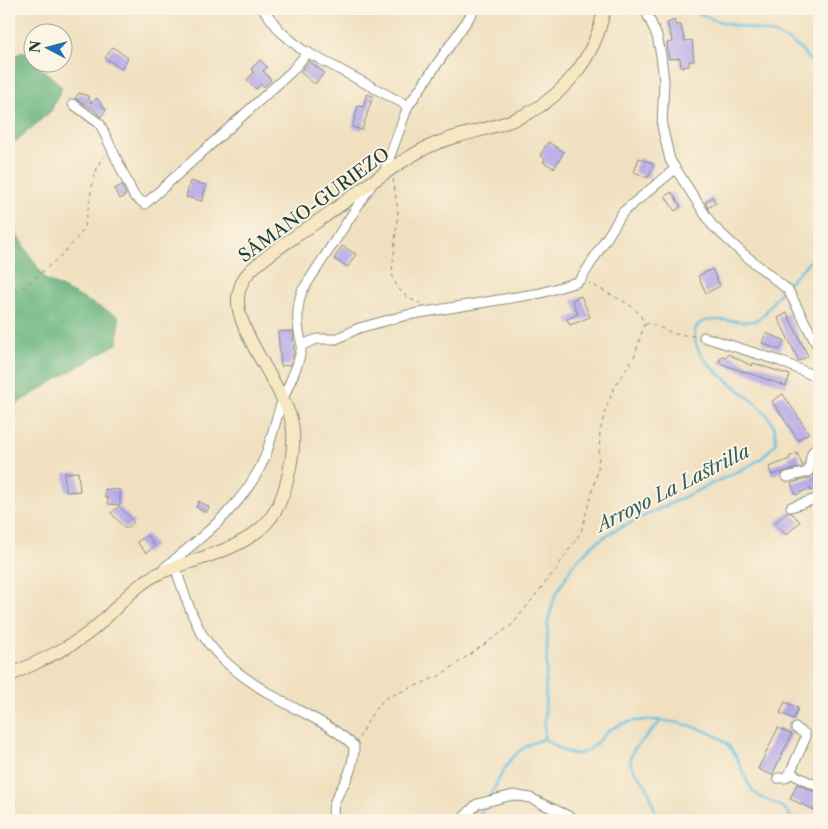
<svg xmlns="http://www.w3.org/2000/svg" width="828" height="829" viewBox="0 0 828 829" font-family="'Libre Caslon Text',serif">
<rect width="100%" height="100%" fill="#fcf5e5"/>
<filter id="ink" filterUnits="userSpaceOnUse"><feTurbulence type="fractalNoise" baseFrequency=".02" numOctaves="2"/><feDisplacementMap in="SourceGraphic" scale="10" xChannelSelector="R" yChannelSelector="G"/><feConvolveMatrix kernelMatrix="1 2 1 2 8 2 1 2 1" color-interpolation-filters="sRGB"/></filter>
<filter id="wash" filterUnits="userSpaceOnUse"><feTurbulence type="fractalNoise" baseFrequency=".0096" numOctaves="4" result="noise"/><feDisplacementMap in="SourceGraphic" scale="20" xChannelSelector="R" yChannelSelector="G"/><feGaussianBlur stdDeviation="1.12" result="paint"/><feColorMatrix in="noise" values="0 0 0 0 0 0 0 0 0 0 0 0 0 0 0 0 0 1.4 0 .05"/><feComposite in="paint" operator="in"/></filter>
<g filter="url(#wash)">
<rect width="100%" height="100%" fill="#f0e0c0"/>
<!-- forest -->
<path fill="#61b07a" stroke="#407657" d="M24,51L32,60V62L36,63L62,87L51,111L9,147V59Z
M9,223L45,279L119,317L118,343L9,408Z"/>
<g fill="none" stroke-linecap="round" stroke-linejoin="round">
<!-- stream -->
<path stroke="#65c1e3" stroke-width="2.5" d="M692,9C740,40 791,14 819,77
M544,739L548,621L555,596L572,566L591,546L613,531L747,467L762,458L775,444C785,405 707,381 696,344C685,306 736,325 753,321C764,318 769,307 775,299C787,282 804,268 819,252
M544,739C554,745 566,755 578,754C593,752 599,737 611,729C638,711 702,722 726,743C742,758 742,779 754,792C766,805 785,800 792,820
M489,799C503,771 511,747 544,739
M476,820L485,806
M657,820C654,809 652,796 646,786C641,776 631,771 630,759L634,749L661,721"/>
</g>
<g id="blocks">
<!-- building -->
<path fill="#b4a7e8" d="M674,20L676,26L680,24L685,41L692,40L694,61H689V66L681,67L680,58L669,59L667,43L673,42L667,23Z
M113,47L128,58L121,69L105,58Z
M260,60L267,67L263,71L271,80L264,87L261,84L256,89L247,80L254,72L251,69Z
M309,61L324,73L315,84L300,72Z
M79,93L88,96L91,103L97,98L106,110L101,117L94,110L75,98Z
M367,94L373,96L362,130L352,127L358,106L363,107Z
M548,142L564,152L554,168L543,162L545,159L540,155Z
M639,158L654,164L648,178L634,172Z
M190,181L206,185L202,201L186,197Z
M122,185L126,195L120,199L114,189Z
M672,192L681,207L675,211L665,196Z
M712,197L716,203L708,208L705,202Z
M342,246L356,254L348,267L334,259Z
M712,269L720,286L706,293L698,276Z
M581,296L590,317L570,325L567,319L578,314L572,300Z
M787,313L808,356L799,361L778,318Z
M293,331L294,351L292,359L290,365L281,366L278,332Z
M766,333L784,340L780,350L762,343Z
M728,354L752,366L753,363L790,375L786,386L719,363L722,356L727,357Z
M783,394L809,433L798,440L772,401Z
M797,453L803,467L772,475L769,467L790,459L789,457Z
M819,469V487L811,491L810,488L796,495L791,483L810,478Z
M78,472L80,491L66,492L64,473Z
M105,489L120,490V505L108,504V498H105Z
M199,501L209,507L206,513L196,507Z
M119,506L134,522L126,529L111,513Z
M787,512L792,513L800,522L786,535L775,523Z
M147,535L155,546L146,553L137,542Z
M785,702L798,708L794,719L780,713Z
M778,728L792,734L772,775L758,769Z
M797,784L819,794V812L790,799Z"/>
</g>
</g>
<g filter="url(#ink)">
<use href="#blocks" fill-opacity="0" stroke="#888e7a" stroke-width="1"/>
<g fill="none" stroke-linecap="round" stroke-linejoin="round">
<!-- street casing -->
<g stroke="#888e7a" stroke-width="11">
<path id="street" d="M263,9L280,31L301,49L408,106
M645,9L657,36L661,55L664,81L662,126L670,160L712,225L740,251L788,290L819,349
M73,104L100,124L134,196L145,204L291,72L308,52
M384,173L408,106L475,9
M704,337L780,361L819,378
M302,345C297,327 296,308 302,291L372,184
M787,477L808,472C812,463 808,451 819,447
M791,507L819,498
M175,567C183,589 190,614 202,634C220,663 251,683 280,700C306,715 332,725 354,746C354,757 351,770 346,780C339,794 329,805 335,820
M163,569C202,537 245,505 265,457C272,439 275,420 282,402C290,379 298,370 302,345L317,339H336L359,328L407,315L541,293L577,282L581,279L623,212L675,169
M790,773L819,787
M778,778H785L790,773L805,739V734L796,728
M461,820L477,804L513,795L530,798L577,820"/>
</g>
<!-- secondary casing -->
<g stroke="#888e7a" stroke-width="14">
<path id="secondary" d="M9,676C36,662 67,650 91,631C115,612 133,584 162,572C198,557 248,550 272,516C287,495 299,441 290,416C279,383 241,336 238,304C237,292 242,279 250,271C271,251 298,235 321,219C354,196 385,170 420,151C449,135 482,132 513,120C560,102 596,58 604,9"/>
</g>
<!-- path -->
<path stroke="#888e7a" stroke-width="1" stroke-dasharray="4 4" stroke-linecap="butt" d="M393,179L398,211L392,273C396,289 404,298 420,303
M9,297C25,288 78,244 84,227C91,204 90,173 105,154
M645,325L649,323L675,334L695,336
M359,738L372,714L384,699L439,676L512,625L556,569L581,532L598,470L600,433L605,411L615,386L635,355L644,325L640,314L630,305L589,283"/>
<!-- street -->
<use href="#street" stroke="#fff" stroke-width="9"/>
<!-- secondary -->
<use href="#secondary" stroke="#f7e8c3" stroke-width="12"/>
</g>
</g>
<g text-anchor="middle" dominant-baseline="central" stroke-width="4" stroke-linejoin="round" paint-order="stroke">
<!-- street labels -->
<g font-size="18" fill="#1f3d34" stroke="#fcf5e5">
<text transform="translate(314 205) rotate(-36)">SÁMANO-GURIEZO</text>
</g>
<!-- water labels -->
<g font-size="19" font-style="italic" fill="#305e60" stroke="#fcf5e5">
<text transform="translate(673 488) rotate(-27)">Arroyo La Lastrilla</text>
</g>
</g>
<!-- margin -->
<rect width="828" height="829" fill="none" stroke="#fcf5e5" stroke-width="30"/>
<!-- north arrow -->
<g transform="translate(48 48) rotate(276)"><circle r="24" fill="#fcf5e5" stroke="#a4ab9e"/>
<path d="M0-4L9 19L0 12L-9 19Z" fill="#1f6fb2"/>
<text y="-8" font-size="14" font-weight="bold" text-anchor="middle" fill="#1f3d34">N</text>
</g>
</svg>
